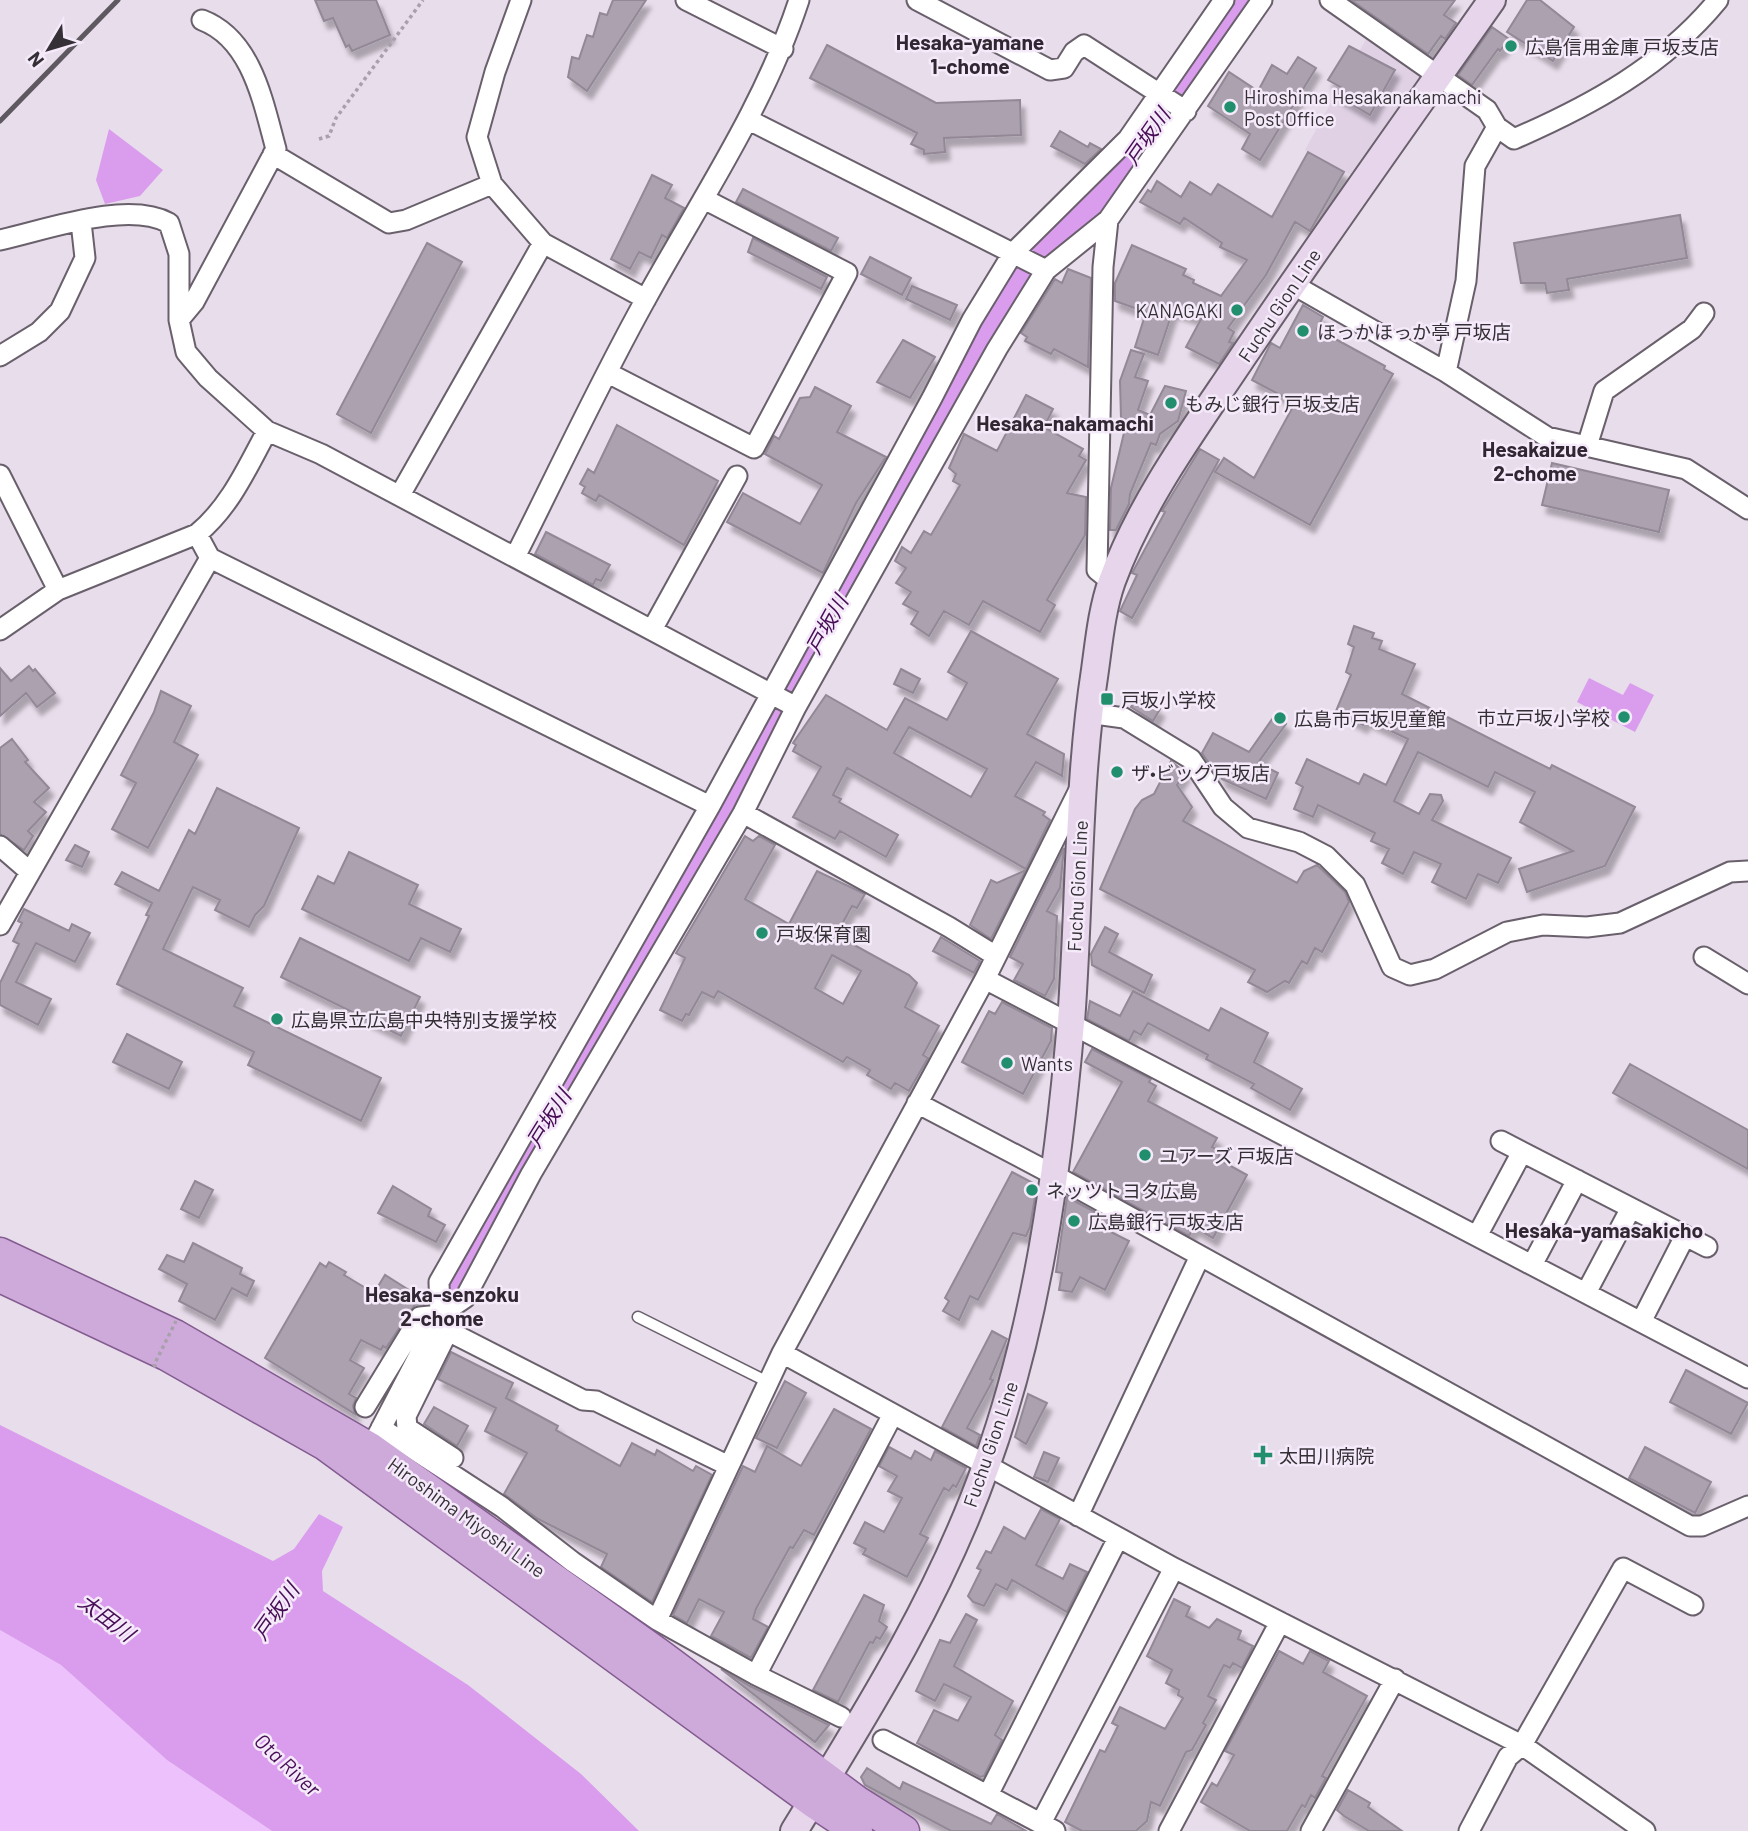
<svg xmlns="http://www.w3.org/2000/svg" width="1748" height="1831" viewBox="0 0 1748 1831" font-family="Barlow,'Noto Sans JP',sans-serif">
<defs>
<filter id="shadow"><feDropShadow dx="4.5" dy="8" stdDeviation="2" flood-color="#0004"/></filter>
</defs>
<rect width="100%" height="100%" fill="#e8ddeb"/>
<!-- built -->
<path fill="#e0d1e5" d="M1369,34L1422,73L1351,175L1305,150Z"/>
<!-- green -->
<path fill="#edc1fb" d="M0,1630L61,1665L167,1760L272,1831H0Z"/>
<!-- water -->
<path fill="#da9ced" d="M109,129L163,170L140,196L105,204L96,180Z
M1589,678L1623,695L1630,683L1654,695L1635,732L1577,702Z
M0,1425L273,1561L294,1549L319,1514L343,1527L322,1571L323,1591L468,1685L581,1774L639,1831H272L167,1760L61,1665L0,1630Z"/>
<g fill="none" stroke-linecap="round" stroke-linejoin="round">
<!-- river -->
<path stroke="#da9ced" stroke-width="32" d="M459,1280L509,1181L560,1105L611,1017L665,912L874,542L968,360L1016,279L1073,216L1132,161L1237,0"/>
</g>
<!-- building -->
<path fill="#aba1af" stroke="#928896" stroke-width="2" fill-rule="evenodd" filter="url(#shadow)" d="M315,0H376L390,35L352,51L349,45L346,47L333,18L324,21Z
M613,0H646L587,91L568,77L572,57L579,59L587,35L593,37L600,13L607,15Z
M1351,0H1455L1444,15L1456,23L1445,39L1441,36L1428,54Z
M1527,0H1540L1574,27L1553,61L1507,32Z
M1492,27L1509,39L1500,51L1498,49L1472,85L1458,75Z
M827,45L936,103L1020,100L1021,135L944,138L945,152L924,154V150L911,144L917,133L810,78Z
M1349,46L1395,70L1370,115L1338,96L1342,88L1328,80Z
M1298,57L1316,68L1260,160L1242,149L1250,134L1208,106L1229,72L1258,91L1272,65L1287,74Z
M1060,131L1088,147L1090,143L1101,149L1085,164L1051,146Z
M1308,152L1344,172L1310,231L1295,222L1266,275L1228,328L1234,332L1229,342L1233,343L1219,364L1186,347L1201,319L1173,310L1158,355L1135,347L1146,312L1115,301V283L1132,245L1186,269L1183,275L1194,280L1193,283L1221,296L1247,260L1220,247L1222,243L1184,218L1180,224L1140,202L1148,190L1151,192L1157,181L1181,197L1190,182L1211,195L1218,184L1272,217Z
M652,175L672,185L665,198L684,208L667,238L662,235L651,258L639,252L630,269L611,259Z
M743,189L838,238L831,251L736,202Z
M1680,215L1687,258L1567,279L1569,290L1547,293L1545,283H1521L1514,243Z
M753,238L827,277L821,289L748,252Z
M427,243L462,262L371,433L337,414Z
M870,257L911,278L902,295L861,274Z
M1068,269L1091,278L1088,367L1054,349L1051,354L1025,341L1027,337L1021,333L1055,279L1062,283Z
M912,286L957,305L950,320L906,299Z
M1303,305L1323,317L1317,329L1385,366L1384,369L1393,374L1310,525L1215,472L1224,458L1254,478L1295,403L1252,380L1271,343L1280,348Z
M903,340L935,357L910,398L877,382Z
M1131,350L1144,354L1135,377L1148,381L1138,410L1150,415L1165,386L1186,391L1178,421L1160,434L1156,445L1151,443L1130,494L1129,504L1116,530H1110L1111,488L1127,420L1121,418L1120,381Z
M815,387L851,406L837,432L886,457L856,503L823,573L727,522L743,493L800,524L822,485L765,454L774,436L779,439L800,398L810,397Z
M1026,395L1053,409L1044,427L1083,449L1079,456L1086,460L1067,493L1086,497L1085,535L1047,600L1055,605L1040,632L983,601L969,625L944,611L929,636L911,624L918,612L903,604L911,592L896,583L906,568L895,561L902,547L911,553L924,531L931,535L960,485L953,481L956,474L949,468L964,434L997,451Z
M617,425L718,481L684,545L599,495L596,501L582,493L585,487L580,484L588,469L594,473Z
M1200,449L1219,460L1132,618L1120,611L1137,575L1132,573L1165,512L1162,511Z
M1552,463L1669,490L1659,532L1542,505Z
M546,532L610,565L601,581L596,579L593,585L535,554Z
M1354,626L1374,633L1372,638L1382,641L1379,649L1415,664L1402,694L1550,769L1552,765L1635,807L1605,866L1527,892L1519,869L1573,851L1520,822L1535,792L1495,772L1488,787L1418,752L1394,801L1419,814L1430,794L1441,795L1443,801L1432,820L1511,858L1498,883L1478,874L1466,899L1432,882L1441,864L1414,852L1403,874L1382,863L1389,849L1371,841L1375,833L1318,805L1313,817L1294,809L1303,787L1296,783L1307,759L1359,784L1364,774L1386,785L1408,739L1366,719L1363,725L1336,711L1351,675L1346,672L1354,647L1348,644Z
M971,631L1058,679L1027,734L1064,754L1062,776L1036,762L1015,796L1045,812L1043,815L1050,820L1026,869L847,768L833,795L841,799L839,802L898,835L886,857L840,831L835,839L793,817L821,767L793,751L796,745L793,743L826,695L887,730L905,698L947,720L967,683L948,672ZM909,727L987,769L971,797L894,753Z
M29,666L33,671L35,669L55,693L37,707L26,693L0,716V668L11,681Z
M901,669L920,679L913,693L894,684Z
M161,691L191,706L174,742L198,755L148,848L112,829L136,783L121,775L154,712Z
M1139,695L1160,709L1153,721L1131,707Z
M1275,715L1286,724L1258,763L1278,773L1266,799L1222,779L1220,772L1212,768L1202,753L1213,733L1249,752Z
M12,739L28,760L25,762L49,788L34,802L46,812L28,831L33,836L24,850L0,834V748Z
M1171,761L1185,773L1177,785L1192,807L1183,821L1297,883L1304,871L1317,865L1345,892L1349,902L1322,952L1315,948L1307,964L1302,961L1289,983L1285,981L1267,992L1248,982L1255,970L1100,889L1135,809L1142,800L1154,794Z
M217,788L299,828L264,906L255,915L249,927L215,910L220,900L193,887L163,949L243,988L234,1006L381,1078L361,1121L248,1065L254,1052L117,984L149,916L146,915L152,903L115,884L122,872L159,891L189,830L195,834Z
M745,836L753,841L759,836L775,845L745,899L789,924L817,871L865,894L857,908L852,906L836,935L909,975L917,983L905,1007L939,1026L923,1055L928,1058L909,1091L895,1083L891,1089L867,1075L870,1070L847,1057L843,1062L718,991L714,998L702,992L689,1015L686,1014L682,1021L660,1010L685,958L676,953ZM832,955L861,971L843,1004L815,988Z
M75,845L89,852L82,867L66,860Z
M1064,848L1060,888L1047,911L1057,916L1054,979L1045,996L1014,980L1023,964L1010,957Z
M349,852L418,885L409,904L461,929L450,952L421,938L409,961L302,909L318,876L334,884Z
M1026,870L991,939L970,925L991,880L997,883Z
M24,909L69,931L72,924L90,933L75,962L36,943L16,982L51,999L38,1025L0,1005V983L19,944L13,941L22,923L18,921Z
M1105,927L1118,934L1109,952L1152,975L1144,993L1092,965L1091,954Z
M941,937L980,961L974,973L933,951Z
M300,938L420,997L401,1036L281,977Z
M1133,991L1209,1031L1221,1008L1268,1033L1254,1062L1302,1089L1290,1110L1251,1088L1254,1084L1206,1059L1208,1055L1148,1023L1141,1035L1134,1031L1129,1041L1087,1019L1090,1001L1120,1016Z
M1002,1002L1052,1028L1051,1041L1023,1094L962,1062L989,1011L995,1014Z
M127,1034L182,1062L169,1089L113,1062Z
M1092,1049L1151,1079L1149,1082L1156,1086L1148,1101L1217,1138L1212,1147L1220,1151L1218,1159L1247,1175L1213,1238L1194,1227L1189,1236L1073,1172L1122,1082L1085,1062Z
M1630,1064L1748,1130V1169L1613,1093Z
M1012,1172L1037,1185L1030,1227L1026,1236L1013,1233L978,1300L970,1296L959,1320L943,1311L949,1301L945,1298Z
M195,1181L213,1190L199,1218L181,1209Z
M393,1186L431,1209L428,1216L445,1225L436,1242L378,1213Z
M1067,1197L1110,1220L1105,1229L1129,1241L1105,1290L1080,1277L1072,1292L1059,1290L1062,1273L1056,1272Z
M193,1243L242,1268L240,1274L254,1281L247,1296L232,1288L215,1320L179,1301L187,1284L159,1269L167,1255L184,1262Z
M329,1262L346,1272L344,1275L374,1293L385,1275L420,1297L386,1348L383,1346L381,1350L361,1340L350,1360L364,1368L349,1394L356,1398L353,1406L355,1414L265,1358L320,1263L326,1267Z
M992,1331L1007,1339L990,1379L993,1380L967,1428L980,1435L976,1446L942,1427Z
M451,1352L513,1383L506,1398L558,1426L556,1430L620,1466L632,1443L655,1455L657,1450L693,1471L696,1466L712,1475L652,1602L601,1567L607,1554L538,1519L504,1494L527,1453L485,1431L496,1408L438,1379Z
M1686,1370L1748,1403L1731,1434L1670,1402Z
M785,1381L806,1393L777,1448L756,1438Z
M1028,1394L1047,1403L1026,1444L1015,1437Z
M434,1407L468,1426L457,1446L424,1424Z
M834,1409L871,1429L814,1535L804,1530L793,1548L790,1547L756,1609L753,1619L768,1627L751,1658L711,1636L724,1612L699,1599L687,1623L673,1615L743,1466L755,1472L767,1446L801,1466Z
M889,1447L911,1459L915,1451L931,1460L935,1451L966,1468L956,1487L953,1485L949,1491L944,1488L920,1534L928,1538L907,1577L863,1554L866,1549L854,1543L865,1522L884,1532L902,1498L888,1491L897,1476L879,1466Z
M1645,1447L1711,1482L1695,1513L1629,1478Z
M1044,1452L1059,1458L1048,1482L1034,1477Z
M1041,1509L1060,1519L1036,1565L1063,1579L1070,1564L1087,1572L1067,1612L1012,1580L1007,1590L996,1584L984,1606L973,1602L968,1596L981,1570L977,1568L986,1551L991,1553L1004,1527L1025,1539Z
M864,1595L884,1605L879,1621L887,1627L880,1639L876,1637L873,1643L870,1642L838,1702L813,1690Z
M1174,1599L1190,1607L1186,1616L1209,1628L1217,1619L1241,1631L1238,1639L1253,1646L1242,1668L1233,1663L1230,1668L1224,1665L1208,1696L1216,1700L1203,1723L1206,1725L1192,1750L1186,1752L1160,1806L1151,1802L1147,1821L1136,1831H1082L1065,1822L1100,1750L1105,1752L1118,1726L1112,1723L1120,1707L1165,1729L1183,1698L1178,1695L1179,1690L1166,1683L1172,1670L1147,1656Z
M966,1614L977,1620L954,1666L1013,1701L995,1735L1002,1740L984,1776L980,1777L917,1743L934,1710L958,1721L971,1697L944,1684L935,1701L916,1691L940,1640L950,1643Z
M1279,1651L1303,1664L1310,1651L1329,1661L1323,1672L1367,1696L1322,1776L1326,1778L1315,1798L1311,1795L1305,1807L1302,1805L1287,1831H1250L1201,1802L1212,1783L1217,1786L1234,1755L1225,1751Z
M721,1669L750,1686L829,1725L815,1742Z
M867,1768L900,1789L903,1782L991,1824L997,1814L1026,1831H951L865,1785L861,1777Z
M1348,1790L1370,1803L1368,1807L1402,1831H1369L1344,1816L1337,1810Z"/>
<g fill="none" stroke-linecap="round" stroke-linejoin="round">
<!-- lane casing -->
<g stroke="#69606c" stroke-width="13">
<path id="lane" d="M638,1317L768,1382"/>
</g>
<!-- street casing -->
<g stroke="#69606c" stroke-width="23">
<path id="street" d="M521,0L495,72L477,137L492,184L543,243L646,299
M686,0L783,49
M917,0L1050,70L1064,68L1074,52L1084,45L1186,111
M1330,0L1487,110L1497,127L1475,166L1466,281L1446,372
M749,120L1046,270
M1497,127L1514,139C1590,106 1664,66 1718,0
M273,154L389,223L406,220L492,184
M1108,220L1103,267L1097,570L1112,582
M0,240C46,230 127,200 169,223L179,254V320L186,352L208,378L267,431L321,454L796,707
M1292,284L1446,372L1547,437L1686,469L1748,509
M179,320L194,302L276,149C263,102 252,39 202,20
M0,356L39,332L60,311L85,258L81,222
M608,373L754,448L847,273L704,199
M1587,446L1604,391L1692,329L1704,313
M0,475L58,590
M400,495L543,243
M197,534L210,558L710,806
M515,557C559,470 600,381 647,297C701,199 764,107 799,0
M653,628L737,476
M0,630L58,590L197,534C230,507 247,468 267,431
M1088,713L1124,718L1191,759L1223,807L1248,828L1299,842L1326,856L1355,885L1392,967L1410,975L1435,969L1507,932L1543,925L1587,927L1620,923L1730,872L1748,871
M743,813L949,927L996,956
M0,846L29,871
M0,925L210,558
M1704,957L1748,984
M985,979L1748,1378
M917,1103L1052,1174L1690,1526H1702L1748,1506
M1501,1141L1707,1247
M1477,1236L1522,1152
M1532,1265L1577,1180
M1586,1293L1631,1208
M1641,1322L1685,1236
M448,1331L406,1416L407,1428L453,1458
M782,1353L1174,1568L1522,1745L1645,1831
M365,1407L420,1317L440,1315L465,1298L531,1174L743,813L796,707L997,349L1046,270L1108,220L1262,0
M381,1428L502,1507L573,1562L657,1620L756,1675L841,1717
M376,1438L440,1315
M729,1466L596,1401L583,1400L448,1331L440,1315L439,1282L710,806L932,398L972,320L1013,253L1128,139L1224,0
M1078,1516L1200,1256
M657,1620L782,1353L985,979L1080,788
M756,1675L893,1414
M883,1740L1055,1831
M988,1795L1118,1538
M1041,1823L1174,1568
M1169,1831L1280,1622
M1311,1831L1395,1679
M1469,1831L1508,1757L1522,1745L1623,1568L1693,1605"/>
</g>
<!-- secondary casing -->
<g stroke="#69606c" stroke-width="30">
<path id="secondary" d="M794,1831C866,1714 940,1596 986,1466C1037,1325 1058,1171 1071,1022C1080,904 1077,787 1095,670C1099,641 1102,609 1112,581C1142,499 1196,427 1244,355C1325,235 1409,118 1492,0"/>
</g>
<!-- primary casing -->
<g stroke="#835b90" stroke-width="33">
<path id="primary" d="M0,1253L175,1335L370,1448L659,1654L858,1802L904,1831
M0,1277L166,1355L325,1445L813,1802L857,1831"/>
</g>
<!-- path -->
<path stroke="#a8a0ab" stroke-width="3.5" stroke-dasharray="3.5 3.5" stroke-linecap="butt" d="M319,139L329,136L336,118L423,0"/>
<!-- lane -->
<use href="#lane" stroke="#fff" stroke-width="10"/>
<!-- street -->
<use href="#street" stroke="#fff" stroke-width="19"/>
<!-- secondary -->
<use href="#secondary" stroke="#e7d5ec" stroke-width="26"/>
<!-- primary -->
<use href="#primary" stroke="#ceaada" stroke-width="30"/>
<!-- rail -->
<path stroke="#5e5860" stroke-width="5" d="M0,121L118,0"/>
<!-- path-bridge -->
<path stroke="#a8a0ab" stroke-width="3.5" stroke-dasharray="3.5 3.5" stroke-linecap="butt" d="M156,1367L154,1365L176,1321"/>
</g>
<!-- markers -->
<g fill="#218f6e" stroke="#f5eaf9" stroke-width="2.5">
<circle cx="1511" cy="46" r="7"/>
<circle cx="1230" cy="107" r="7"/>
<circle cx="1237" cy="310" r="7"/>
<circle cx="1303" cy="331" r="7"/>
<circle cx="1171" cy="403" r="7"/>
<rect x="1100" y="692" width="14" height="14" rx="3.5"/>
<circle cx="1624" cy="717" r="7"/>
<circle cx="1280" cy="718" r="7"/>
<circle cx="1117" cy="772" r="7"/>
<circle cx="762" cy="933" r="7"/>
<circle cx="277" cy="1019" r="7"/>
<circle cx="1007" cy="1063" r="7"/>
<circle cx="1145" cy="1155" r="7"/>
<circle cx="1032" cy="1190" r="7"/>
<circle cx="1074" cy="1221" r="7"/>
<path d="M1259.5 1444.5h7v7h7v7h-7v7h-7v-7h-7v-7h7z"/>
</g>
<g text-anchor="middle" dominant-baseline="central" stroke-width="5" stroke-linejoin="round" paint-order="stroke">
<!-- poi labels -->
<g font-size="19" fill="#343036" stroke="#f5eaf9" text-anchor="start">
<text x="1525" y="46">広島信用金庫 戸坂支店</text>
<text x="1244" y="96">Hiroshima Hesakanakamachi<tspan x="1244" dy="22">Post Office</tspan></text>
<text x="1223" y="310" text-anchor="end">KANAGAKI</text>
<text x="1317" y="331">ほっかほっか亭 戸坂店</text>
<text x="1185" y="403">もみじ銀行 戸坂支店</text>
<text x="1121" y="699">戸坂小学校</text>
<text x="1610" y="717" text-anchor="end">市立戸坂小学校</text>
<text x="1294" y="718">広島市戸坂児童館</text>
<text x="1131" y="772">ザ•ビッグ戸坂店</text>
<text x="776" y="933">戸坂保育園</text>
<text x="291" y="1019">広島県立広島中央特別支援学校</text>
<text x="1021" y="1063">Wants</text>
<text x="1159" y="1155">ユアーズ 戸坂店</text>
<text x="1046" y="1190">ネッツトヨタ広島</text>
<text x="1088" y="1221">広島銀行 戸坂支店</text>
<text x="1279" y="1455">太田川病院</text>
</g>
<!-- street labels -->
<g font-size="19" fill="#343036" stroke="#f5eaf9">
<text transform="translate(1279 305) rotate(-56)">Fuchu Gion Line</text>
<text transform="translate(1077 886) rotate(-87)">Fuchu Gion Line</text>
<text transform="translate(990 1444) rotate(-71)">Fuchu Gion Line</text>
<text transform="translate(467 1517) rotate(36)">Hiroshima Miyoshi Line</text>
</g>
<!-- neighbourhood labels -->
<g font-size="21" font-weight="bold" fill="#302732" stroke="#f5eaf9">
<text x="970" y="41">Hesaka-yamane<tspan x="970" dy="24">1-chome</tspan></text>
<text x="1065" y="422">Hesaka-nakamachi</text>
<text x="1535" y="448">Hesakaizue<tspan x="1535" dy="24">2-chome</tspan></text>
<text x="1604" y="1229">Hesaka-yamasakicho</text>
<text x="442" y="1293">Hesaka-senzoku<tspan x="442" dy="24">2-chome</tspan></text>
</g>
<!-- water labels -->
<g font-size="21" font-style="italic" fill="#470d56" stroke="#f5eaf9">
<text transform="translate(1146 136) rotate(-55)">戸坂川</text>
<text transform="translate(826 624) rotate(-61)">戸坂川</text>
<text transform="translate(548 1118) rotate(-58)">戸坂川</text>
<text transform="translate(275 1611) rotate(-55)">戸坂川</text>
<text transform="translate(107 1617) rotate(37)">太田川</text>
<text transform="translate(288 1764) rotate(43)">Ota River</text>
</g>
</g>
<!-- north arrow -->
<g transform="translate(49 49) rotate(232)" stroke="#f5eaf9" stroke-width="5" paint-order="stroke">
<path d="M0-5L12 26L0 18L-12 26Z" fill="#343036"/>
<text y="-10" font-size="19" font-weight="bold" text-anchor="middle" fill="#343036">N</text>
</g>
</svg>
